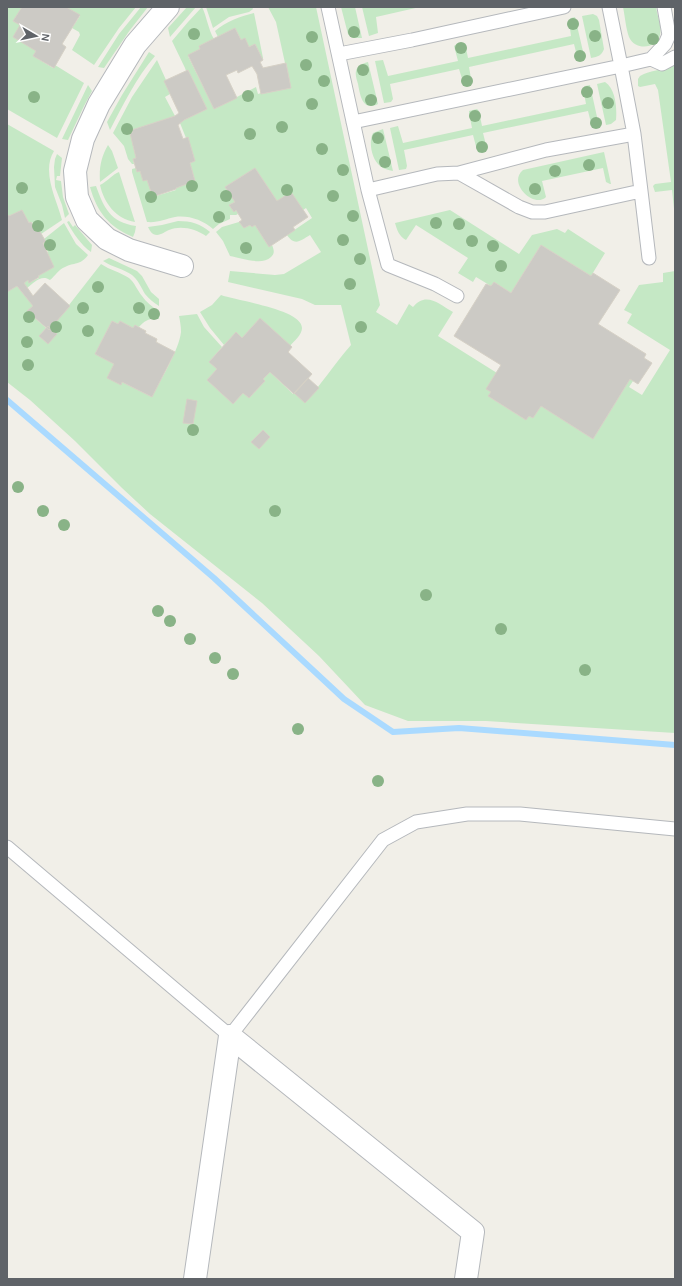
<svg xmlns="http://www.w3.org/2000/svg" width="682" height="1286" viewBox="0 0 682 1286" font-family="Karla,sans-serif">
<rect width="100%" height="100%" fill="#f1efe8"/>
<!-- green -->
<path fill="#c5e8c5" d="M7,7H22L13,21L20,25L36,51L33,56L53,68L55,65L84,83L57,138L7,109Z
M66,7H136L119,28L94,65L72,50L80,35L79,32L72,28L80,16Z
M141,7H148L130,30L104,68L98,67L119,34Z
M187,7H196L170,37L168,28Z
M202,7C207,17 208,29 214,39L199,46L200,49L188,56L214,109L256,87L258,94L261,93V94L291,88L286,63H285L276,22L268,7H316L380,305L376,312L397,325L409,304L413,307C426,291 439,304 453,312L438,336L497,373L487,389L491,392L488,396L526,420L529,416L533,418L541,406L593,439L630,379L633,381L629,387L642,395L670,350L627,323L632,314L624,310L639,285L663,282V273L675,271V733L486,721H408L365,705L319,656L262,603L150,514L122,488L75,441L30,400L7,382V292L17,286L33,306L27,311L46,328L39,336L48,344L57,334L50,328L70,306L69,305L101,264C110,270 120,272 129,278C135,283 137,290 142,296C146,302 152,306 158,311L159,319C150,318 145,320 139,327L135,325L133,328L120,321L118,324L112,321L95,354L114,364L122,382L152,397C161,379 179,350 181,332C181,326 180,321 179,316L197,314L204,327L222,347L209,362L217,369L207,380L233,404L243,393L249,398L265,381L263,379L270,372L293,394L294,393L305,402C322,384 334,364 351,345L341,305H315L302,299L228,282L230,271L275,275L284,274L321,252L310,235C301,240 295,247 287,235L312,218L306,208L303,210L277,201L255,168L225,187L235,202L229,205L234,212L236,210L238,214L236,215H230V219L219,224L213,229C203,220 188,215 175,217C165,219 158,223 147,222L132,172V169L136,168L137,172L140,171L147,180L152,195L155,194L156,196L176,190V188L195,181L190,163L195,161L188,138H186L180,123L184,120L207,109L188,70L186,71L185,68L172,41L188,22Z
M206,7H252L253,9L249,12L229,17L213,28Z
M341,7H355L362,38H352L348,34Z
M362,7H420L376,17L378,33L369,36Z
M623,7H656C657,15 662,26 660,35C657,49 635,51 629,37C626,29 625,17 623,7Z
M254,13L263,58L262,59L255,44L249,47L241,40L235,28L218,37L215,31C227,21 239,17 254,13Z
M593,14L597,16L599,20L604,49C602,55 598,57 591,58L582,16Z
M575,17L585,60H578L574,44L469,67L472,84L464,85L459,69L390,84L393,99L391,102L384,103L375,61L383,60L388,76L458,61L454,46L458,43H465L468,58L571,36L569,21L571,18Z
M149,52L155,56C136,78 123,105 110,130L107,122L122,95Z
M157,60L166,80L170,94L165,97L175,116L132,130L134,145L133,146L136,158L133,159L134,164H132L128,159L124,146L113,133L132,97Z
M368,62L378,104C362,112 360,94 358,84C357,80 355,75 356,71C357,66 363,63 368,62Z
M675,65V218L672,190L655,192L653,186L655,184L671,182L658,90L655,84L640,87L638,86V79L640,76C650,70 664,70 675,65Z
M605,82C616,89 617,109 616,120L611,124L606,125L597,84Z
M88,85L92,91L84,106L68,140L62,139Z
M590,85L599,126L596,128L592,127L588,111L483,133L487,149V150L479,153L477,150L473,135L404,150L407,166L406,169L399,170L390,128L398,126L403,143L472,128L469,113V111L477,109L479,111L482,126L586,104L583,88L585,86Z
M7,124L54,151C41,172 57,200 62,220L41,234L39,230L37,231L32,222L29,223L22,210L9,216L7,215Z
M383,129L393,171C388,170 384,169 380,166C372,160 368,142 373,133Z
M108,145L112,151L118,168L100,182C99,168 101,157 108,145Z
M604,152L611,184H610L606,182L603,168L542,181L546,197C534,209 507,183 523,170Z
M57,154L62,158L60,176H57L56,180L61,181L63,197L69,214L65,218L62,205L55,187L54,167L55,159Z
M119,172L135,222C116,219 104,203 100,185C108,181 113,174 119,172Z
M96,186C104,208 110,222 136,226L135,232L133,237C109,227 97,212 90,187Z
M450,210L519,254L532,235L557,229L565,233L568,229L605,253L591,276L541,245L511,293L494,282L491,286L476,277L473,282L458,273L468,258L416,225L406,240C399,236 397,230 395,223Z
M69,221L73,227L75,225L92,245L91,252C81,245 73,233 67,222Z
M178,221C191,221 201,224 210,232L206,236C196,229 181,225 169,230C166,231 161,235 157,235C152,235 150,231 148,227L162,225Z
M239,222L244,228L250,225L252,227L255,225L269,247L272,245C274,250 275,253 271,257C262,266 241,258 230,256L223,241L216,232L222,227Z
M64,223L76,244L88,255C80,266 74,262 65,267C59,269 55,276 50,280C42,274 34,282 27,288L24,283L28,280L30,282L39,278L38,276L48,252L43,243L45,242L44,239Z
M109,258L137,271L142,276L151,292L159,299V306C154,303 149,299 145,294C141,287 138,280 132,275C124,269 112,267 103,261Z
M221,295C237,301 302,309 302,328C302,335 294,341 290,346L260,318L242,338L236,332L224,345L210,328L200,312L212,305Z"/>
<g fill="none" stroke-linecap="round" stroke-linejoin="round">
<!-- stream -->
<path stroke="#aadaff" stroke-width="6" d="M7,400L214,578L344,699L393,732L459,728L675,745"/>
</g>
<!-- building -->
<path fill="#cccac5" stroke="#d6d1c6" d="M22,7H66L80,15L62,44L66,47L54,68L33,56L36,51L13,37L20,25L13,21Z
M235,28L241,40L245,38L249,47L255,44L263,60L260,62L263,68L286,63L291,88L261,94L257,74L252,66L238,73L237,70L226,75L237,98L214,109L188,55L200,49L199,46Z
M188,70L207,109L184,120L178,125L183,139L188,137L195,161L190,163L195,181L176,188V189L155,196V194L152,195L147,180L143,181L140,171L137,172L133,159L136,158L130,133L133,132L132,130L175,116L179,113L164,81Z
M255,168L277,201L291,192L308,217L293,227L295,230L269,247L255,225L252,227L250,225L244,228L239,222L242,220L236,210L234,212L229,205L235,202L225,187Z
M22,210L29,223L31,222L37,231L39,230L46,242L43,243L54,267L38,276L39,277L29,283L28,280L24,283L33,296L45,283L70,306L49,330L27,311L33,306L17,286L7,292V215H8L9,216Z
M541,245L591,276L593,273L620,290L598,324L646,354L644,358L652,363L638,384L630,379L593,439L541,406L533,418L529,416L526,420L488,396L491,392L486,389L501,365L454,336L486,284L491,286L494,282L511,293Z
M260,318L292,347L288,352L312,374L294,394L270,372L263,379L265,381L249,398L243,393L233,404L207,380L217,369L209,362L236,332L242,338Z
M112,321L118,324L120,321L133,328L135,325L142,329L146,331L145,333L157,339L156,342L175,352L152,397L122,382L121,385L107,378L114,364L95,354Z
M48,326L57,334L48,344L39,336Z
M308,378L319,388L305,403L294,393Z
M187,399L197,401L193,424L183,423Z
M263,430L270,437L259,449L251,442Z"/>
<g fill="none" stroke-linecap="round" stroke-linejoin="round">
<!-- lane casing -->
<g stroke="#b5b8bc" stroke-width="15">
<path id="lane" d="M328,7L368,190
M609,7L621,66L651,59L665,44L669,35L664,7
M339,54L412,40L564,7
M651,59L662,64L675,57
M353,122L621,66L634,134L641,191L545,212H532L519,207L459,173L437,174L368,190L388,265L435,284L457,296
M459,173L546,150L634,134
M641,191L649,258
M7,847L230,1036L383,840L416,822L467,814H520L675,829"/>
</g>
<!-- street casing -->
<g stroke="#b5b8bc" stroke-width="24">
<path id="street" d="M168,7L135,45L99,104L83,139L75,171L77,197L87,220L107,239L129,250L182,266
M230,1036L473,1232L466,1279
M195,1279L230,1036"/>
</g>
<!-- lane -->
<use href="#lane" stroke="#fff" stroke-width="13"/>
<!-- street -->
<use href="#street" stroke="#fff" stroke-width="22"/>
</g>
<!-- trees -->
<g fill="#89b387">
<circle cx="573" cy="24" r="6"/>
<circle cx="354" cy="32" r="6"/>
<circle cx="194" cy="34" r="6"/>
<circle cx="595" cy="36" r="6"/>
<circle cx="312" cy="37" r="6"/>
<circle cx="653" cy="39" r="6"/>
<circle cx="461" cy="48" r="6"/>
<circle cx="580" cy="56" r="6"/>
<circle cx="306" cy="65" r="6"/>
<circle cx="363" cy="70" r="6"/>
<circle cx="324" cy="81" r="6"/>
<circle cx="467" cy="81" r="6"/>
<circle cx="587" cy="92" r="6"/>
<circle cx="248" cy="96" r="6"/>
<circle cx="34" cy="97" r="6"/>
<circle cx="371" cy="100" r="6"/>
<circle cx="608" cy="103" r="6"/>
<circle cx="312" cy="104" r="6"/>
<circle cx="475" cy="116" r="6"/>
<circle cx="596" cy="123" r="6"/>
<circle cx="282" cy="127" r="6"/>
<circle cx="127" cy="129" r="6"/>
<circle cx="250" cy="134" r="6"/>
<circle cx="378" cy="138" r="6"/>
<circle cx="482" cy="147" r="6"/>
<circle cx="322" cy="149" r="6"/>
<circle cx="385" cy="162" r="6"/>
<circle cx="589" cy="165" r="6"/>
<circle cx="343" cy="170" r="6"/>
<circle cx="555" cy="171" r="6"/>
<circle cx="192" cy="186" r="6"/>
<circle cx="22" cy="188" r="6"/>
<circle cx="535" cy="189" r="6"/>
<circle cx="287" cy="190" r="6"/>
<circle cx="226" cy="196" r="6"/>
<circle cx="333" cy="196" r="6"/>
<circle cx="151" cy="197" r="6"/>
<circle cx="353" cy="216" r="6"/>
<circle cx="219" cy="217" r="6"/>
<circle cx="436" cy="223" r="6"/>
<circle cx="459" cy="224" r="6"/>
<circle cx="38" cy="226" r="6"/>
<circle cx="343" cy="240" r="6"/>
<circle cx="472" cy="241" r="6"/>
<circle cx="50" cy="245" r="6"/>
<circle cx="493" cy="246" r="6"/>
<circle cx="246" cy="248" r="6"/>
<circle cx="360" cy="259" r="6"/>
<circle cx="501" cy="266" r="6"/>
<circle cx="350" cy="284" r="6"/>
<circle cx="98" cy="287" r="6"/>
<circle cx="83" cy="308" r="6"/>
<circle cx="139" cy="308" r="6"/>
<circle cx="154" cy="314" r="6"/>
<circle cx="29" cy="317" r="6"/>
<circle cx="56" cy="327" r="6"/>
<circle cx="361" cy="327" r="6"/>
<circle cx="88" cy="331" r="6"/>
<circle cx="27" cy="342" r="6"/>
<circle cx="28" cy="365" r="6"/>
<circle cx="193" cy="430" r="6"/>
<circle cx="18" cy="487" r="6"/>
<circle cx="43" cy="511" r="6"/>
<circle cx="275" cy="511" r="6"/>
<circle cx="64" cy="525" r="6"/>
<circle cx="426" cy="595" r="6"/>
<circle cx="158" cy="611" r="6"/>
<circle cx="170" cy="621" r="6"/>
<circle cx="501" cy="629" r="6"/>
<circle cx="190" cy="639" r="6"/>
<circle cx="215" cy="658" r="6"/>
<circle cx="585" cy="670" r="6"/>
<circle cx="233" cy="674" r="6"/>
<circle cx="298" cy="729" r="6"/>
<circle cx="378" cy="781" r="6"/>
</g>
<!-- border -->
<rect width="682" height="1286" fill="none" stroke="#5f6368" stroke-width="16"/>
<!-- north arrow -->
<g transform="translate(36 36) rotate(99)" stroke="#ffffff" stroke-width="3" paint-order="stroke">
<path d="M0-3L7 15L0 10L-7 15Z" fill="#5f6368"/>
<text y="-6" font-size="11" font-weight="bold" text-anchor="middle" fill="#5f6368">N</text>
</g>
</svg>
